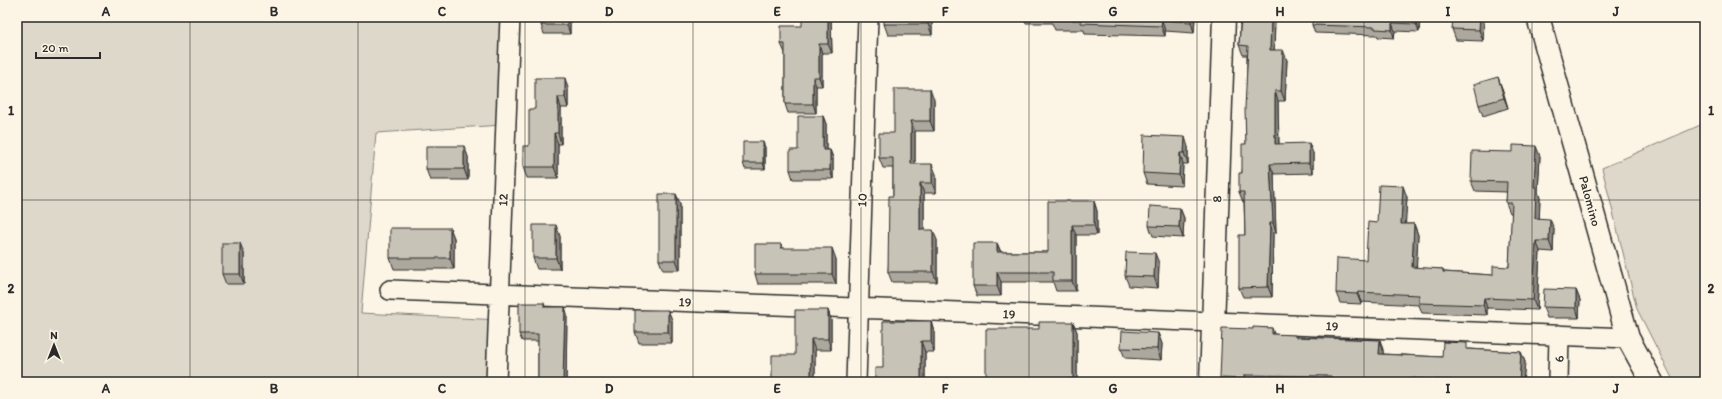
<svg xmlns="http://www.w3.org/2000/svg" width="1722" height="399" viewBox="0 0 1722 399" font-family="Itim,sans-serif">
<rect width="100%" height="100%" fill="#fcf5e5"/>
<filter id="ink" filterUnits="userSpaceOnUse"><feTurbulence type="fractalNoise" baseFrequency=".025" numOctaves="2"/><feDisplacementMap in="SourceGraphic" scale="8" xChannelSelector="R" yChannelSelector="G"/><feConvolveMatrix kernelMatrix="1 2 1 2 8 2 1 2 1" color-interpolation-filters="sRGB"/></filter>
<g filter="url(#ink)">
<!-- green -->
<path fill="#ded8ca" stroke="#84827a" d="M17,17H506L503,125L376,133L361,313L500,320L498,382H17Z
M1705,123V382H1674L1637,309L1602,168Z"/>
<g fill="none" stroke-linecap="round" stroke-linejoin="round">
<!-- minor casing -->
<g stroke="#2b2b2b" stroke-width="22">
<path id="minor" d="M390,290L1628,338
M496,382L510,17
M856,382L868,17
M1558,382L1559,335"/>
</g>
<!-- tertiary casing -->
<g stroke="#2b2b2b" stroke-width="25">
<path id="tertiary" d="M1538,17L1628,338L1652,382
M1211,382L1224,17"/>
</g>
<!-- minor -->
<use href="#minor" stroke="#fcf5e5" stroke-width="19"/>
<!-- tertiary -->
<use href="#tertiary" stroke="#fcf5e5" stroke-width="22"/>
</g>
<!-- wall -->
<path fill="#aca89d" stroke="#2b2b2b" d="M570,17V34H544L541,25Z
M831,17L832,53H822V86H816V113H788L785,104V53L781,44L802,26Z
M932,17V35H888L884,24Z
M1024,17H1195L1194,33L1165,31V36L1085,34L1084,30H1055L1052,23H1026Z
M1237,17H1275L1274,50L1287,60L1285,101H1278L1279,144L1313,153V173L1274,174L1276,233H1273L1272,297H1243L1239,288L1245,235L1244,202H1243L1239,192L1246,144L1247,55H1243L1239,45L1240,25Z
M1420,17L1419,32L1395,31L1394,38L1378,37L1377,35L1315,33L1312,25Z
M1664,17H1671L1665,19Z
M1484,22L1483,41L1456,40L1452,29Z
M568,88V108H561V144H558V178H527L523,167L529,146L535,109Z
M1502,88L1508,108L1483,116L1479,105Z
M934,99V131H915V164L936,174V193H924V230L937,240V282H892L888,272L893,196V168H883L879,158L894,133Z
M823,116L826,124V150H830L833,158V179H793L790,170L798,150Z
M464,146L468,157V180H430L426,169Z
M765,147V169H745L743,163Z
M1188,147V164H1183L1182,186L1147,184L1143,173Z
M1540,156L1538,192L1540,198L1539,218L1554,229L1553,252L1540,251L1537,310L1487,308V315L1422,313L1419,305L1361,302V304L1340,303L1336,293L1366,260L1377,223L1407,197L1405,224H1414L1418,235L1416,268L1443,269L1444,272L1493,275L1509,267L1512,213H1510L1506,203L1507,192L1475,191L1471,181Z
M676,194L680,204V270H663L659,260Z
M1094,201L1097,211V235H1076V291H1056L1053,282H1001V296H977L973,286L997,243L1001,252H1048Z
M1180,208L1184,218L1183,238L1153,236L1149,226Z
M450,228L454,238V269H394L390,258Z
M560,236V269H537L533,258Z
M781,244L783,248L836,259V284H758L755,274Z
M244,253V284H226L222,274Z
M1159,263L1158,288L1129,286L1125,276Z
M1576,290L1580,300L1579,318H1547L1543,307Z
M544,303L545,307H565L567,314L566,382H538V341H522L519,334Z
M668,310L672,320V343H639L635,332Z
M828,310L831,320V350H815V382H772V381L795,355Z
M931,321L934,331V352H925V382L883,368Z
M1073,322L1077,332V382H986L1039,329Z
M1272,328L1274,334L1296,337L1380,340L1383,350V354L1442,357L1469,349L1521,352L1525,362L1523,382H1222L1220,378L1253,329Z
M1158,333L1162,344L1161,360L1125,358L1121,348Z"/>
<!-- shaded-wall -->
<path fill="#8c8880" stroke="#2b2b2b" d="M567,17H570V34L567,25Z
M828,17H831L832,53L828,44Z
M928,17H932V35L928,24Z
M1191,17H1195L1194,33L1191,22Z
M1271,17H1275L1274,59L1270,50Z
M1416,17H1420L1419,32L1416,24Z
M1480,17H1482L1484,22L1483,41L1479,30Z
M1162,20L1165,31V36L1161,26Z
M1392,23L1395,31L1394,38L1392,30Z
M819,44L822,53V86L819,77Z
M1283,50L1287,60L1285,101L1281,91Z
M813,77L816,86V113L813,104Z
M1498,77L1502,88L1508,108L1504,98Z
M565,78L568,88V108L565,97Z
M930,89L934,99V131L930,121Z
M1275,91L1278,101L1279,154L1275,144Z
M558,97L561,108V144L558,133Z
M823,116L826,124V158L823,150Z
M911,121L915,131V174L911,164Z
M554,133L558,144V178L554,167Z
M1185,137L1188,147V164L1184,153Z
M763,142L765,147V169L763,163Z
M1309,143L1313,153V173L1309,163Z
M464,146L468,157V180L464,169Z
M1536,146L1540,156L1538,192L1540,198L1539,228L1535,218L1534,187Z
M830,150L833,158V179L830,170Z
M1180,153L1183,164L1182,186L1179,175Z
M932,164L936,174V193L932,183Z
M1270,164L1274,174L1276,233L1273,223Z
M920,183L924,193V240L920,230Z
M1403,186L1407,197L1405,234L1401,224Z
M676,194L680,204V270L676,260Z
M1094,201L1097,211V235L1094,225Z
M1180,208L1184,218L1183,238L1179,227Z
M1550,219L1554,229L1553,252L1549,241Z
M1270,223L1273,233L1272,297L1268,287Z
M1414,224L1418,235L1416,278L1412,267Z
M556,225L560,236V269L556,258Z
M1072,225L1076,235V291L1072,281Z
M450,228L454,238V269L450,258Z
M933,230L937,240V282L933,272Z
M1536,241L1540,251L1537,310L1533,300Z
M240,243L244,253V284L240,274Z
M997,243L1001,253L997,252Z
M832,248L836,259V284L832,274Z
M1155,253L1159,263L1158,288L1154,277Z
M997,272L1001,282V296L997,286Z
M1576,290L1580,300L1579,318L1576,308Z
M1358,292L1361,302V304L1357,294Z
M1484,298L1487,308V315L1483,305Z
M565,307L567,314L566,382H563Z
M668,310L672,320V343L668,332Z
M828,310L831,320V350L828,339Z
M931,321L934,331V352L931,341Z
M1073,322L1077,332V382H1074L1073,379Z
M1158,333L1162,344L1161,360L1157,349Z
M811,339L815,350V382H811Z
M1380,340L1383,350V364L1379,354Z
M921,341L925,352V382H921Z
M1521,352L1525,362L1523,382H1519Z
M1244,375L1246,382H1245L1244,379Z"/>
<!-- building -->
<path fill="#c8c3b7" stroke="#2b2b2b" d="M541,17H567V25H541Z
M802,17H828V44H819V77H813V104H785V44H781V26H802Z
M884,17H928V24H884Z
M1051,17H1191V22L1162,20L1161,26L1081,23V20H1051Z
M1241,17H1271L1270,50H1283L1281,91H1275V144L1309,143V163L1270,164L1273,223H1270L1268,287L1239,288V235H1245L1244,192H1239V173H1242V144H1246L1245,108L1248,46L1239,45Z
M1312,17H1416V24L1392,23V30L1375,29V27L1312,25Z
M1453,17H1480L1479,30L1452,29Z
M1498,77L1504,98L1479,105L1474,84Z
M535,78H565V97H558V133H554V167H523V146H529V109H535Z
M894,89H930V121H911V164H932V183H920V230H933V272H888L889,196H893V158H879V133H894Z
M798,116H823V150H830V170H790V150H798Z
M1144,135L1185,137L1184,153H1180L1179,175L1143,173Z
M743,142H763V163H743Z
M1513,145L1536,146L1534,187L1536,188L1535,218L1550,219L1549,241H1536L1533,300L1484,298L1483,305L1419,303V295L1358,292L1357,294L1336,293L1337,258L1366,260L1368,222L1377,223L1379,185L1403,186L1401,224H1414L1412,267L1443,269V272L1493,275V266L1509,267L1512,203H1506L1507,182L1471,181L1472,151L1513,152Z
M426,146H464V169H426Z
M659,194H676V260H659Z
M1048,201H1094V225H1072V281H1053V272H997V286H973V243H997V252H1048Z
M1150,206L1180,208L1179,227L1149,226Z
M533,225H556V258H533Z
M390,228H450V258H390Z
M222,243H240V274H222Z
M755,244H781V248H832V274H755Z
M1126,252L1155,253L1154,277L1125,276Z
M1544,289L1576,290V308L1543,307Z
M519,303H544V307H565L563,382H538V334H519Z
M635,310H668V332H635Z
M795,310H828V339H811V381H806V382H776V381H772V355H795Z
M883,321H931V341H921V382H875V368H883Z
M1039,322H1073V379H1013V382H986V329H1039Z
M1253,327L1272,328V334L1295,335V337L1380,340L1379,354L1442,357L1443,342L1467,343V349L1521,352L1519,382H1490L1409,378V382H1355V381L1331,380V376L1244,375V379L1220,378L1222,328L1253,329Z
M1122,331L1158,333L1157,349L1121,348Z
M1612,378L1613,382H1587L1586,381Z"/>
</g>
<!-- grid -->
<path fill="none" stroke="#2b2b2b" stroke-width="1" stroke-opacity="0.55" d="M190,17V382M358,17V382M525,17V382M693,17V382M861,17V382M1029,17V382M1197,17V382M1364,17V382M1532,17V382M17,200H1705"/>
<g text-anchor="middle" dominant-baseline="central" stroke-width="3.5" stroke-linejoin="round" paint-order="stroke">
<!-- street labels -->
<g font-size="13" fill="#2b2b2b" stroke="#fcf5e5">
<text transform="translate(1217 199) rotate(-88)">8</text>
<text transform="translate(503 200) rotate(-88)">12</text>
<text transform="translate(862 200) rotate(-88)">10</text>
<text transform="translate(1590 201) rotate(75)">Palomino</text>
<text transform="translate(685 302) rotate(2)">19</text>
<text transform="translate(1009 314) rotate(2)">19</text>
<text transform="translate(1332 326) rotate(2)">19</text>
<text transform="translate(1559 359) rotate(-88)">6</text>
</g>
</g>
<!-- margin -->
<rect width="1722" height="399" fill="none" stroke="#fcf5e5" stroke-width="44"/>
<!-- north arrow -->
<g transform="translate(54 345)" stroke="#fcf5e5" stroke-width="3" paint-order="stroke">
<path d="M0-3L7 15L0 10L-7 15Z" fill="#2b2b2b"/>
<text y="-6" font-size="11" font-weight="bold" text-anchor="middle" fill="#2b2b2b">N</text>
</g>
<!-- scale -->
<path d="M36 52v6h64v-6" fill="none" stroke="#2b2b2b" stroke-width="2"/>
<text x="42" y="52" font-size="12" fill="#2b2b2b" stroke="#fcf5e5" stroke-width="3" paint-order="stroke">20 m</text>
<rect x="22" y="22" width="1678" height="355" fill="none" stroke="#2b2b2b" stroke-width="1.5"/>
<g font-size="13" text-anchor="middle" font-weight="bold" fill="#2b2b2b">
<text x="106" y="16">A</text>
<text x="274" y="16">B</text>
<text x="442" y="16">C</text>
<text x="609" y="16">D</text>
<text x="777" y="16">E</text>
<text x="945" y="16">F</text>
<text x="1113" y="16">G</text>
<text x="1280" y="16">H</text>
<text x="1448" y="16">I</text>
<text x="1616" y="16">J</text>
<text x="11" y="115">1</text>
<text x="1711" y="115">1</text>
<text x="11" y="293">2</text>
<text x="1711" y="293">2</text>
<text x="106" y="393">A</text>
<text x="274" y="393">B</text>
<text x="442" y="393">C</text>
<text x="609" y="393">D</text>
<text x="777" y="393">E</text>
<text x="945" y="393">F</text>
<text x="1113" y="393">G</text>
<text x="1280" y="393">H</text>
<text x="1448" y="393">I</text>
<text x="1616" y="393">J</text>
</g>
</svg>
